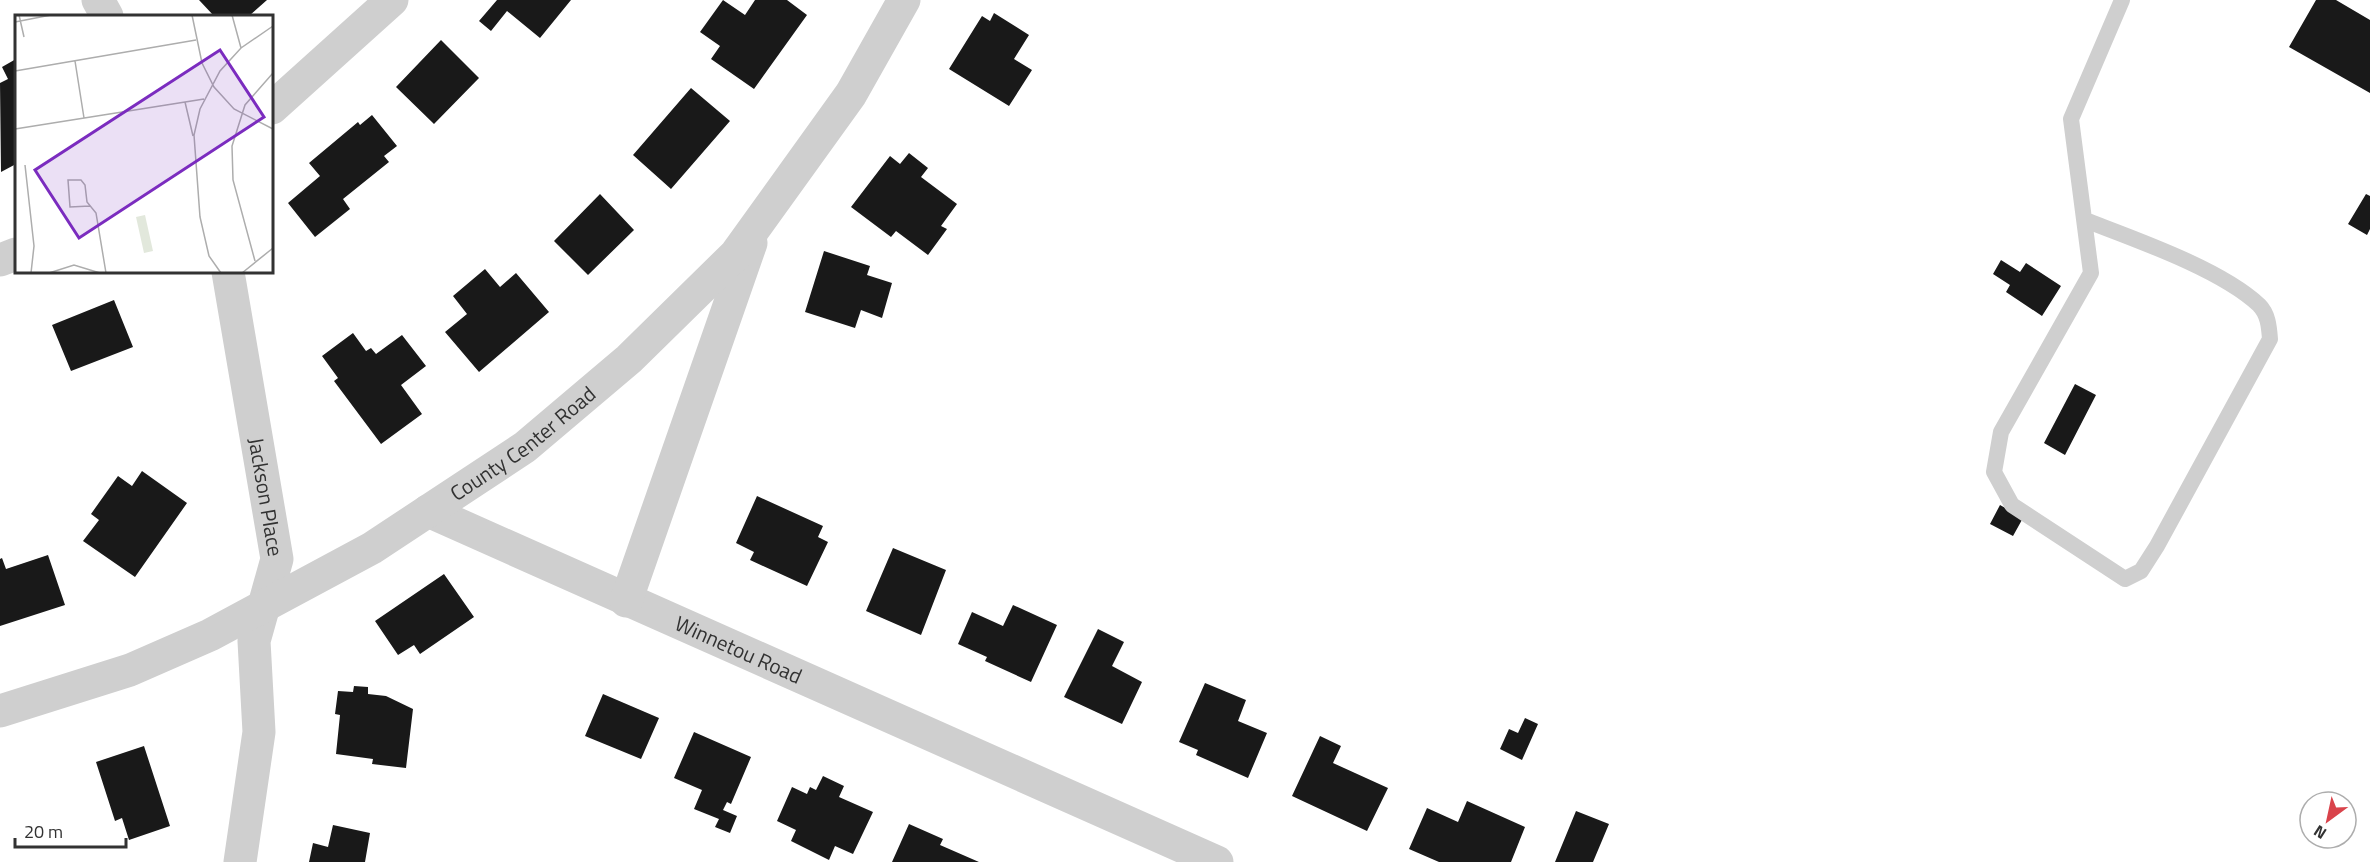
<svg xmlns="http://www.w3.org/2000/svg" width="2370" height="862" viewBox="0 0 2370 862" font-family="'Titillium Web',sans-serif">
<rect width="100%" height="100%" fill="#fff"/>
<!-- building -->
<path fill="#191919" d="M199,0H267L249,16H214Z
M497,0H571L540,38L507,11L491,31L479,21Z
M723,0L745,15L755,0H787L807,15L754,89L711,59L720,46L700,32Z
M2316,0H2336L2370,20V93L2289,47Z
M994,13L1029,35L1014,59L1032,70L1009,106L949,69L982,16L990,21Z
M441,40L479,78L434,124L396,87Z
M16,59V164L1,172L0,83L8,79L2,67Z
M691,88L730,121L671,189L633,155Z
M372,115L397,146L384,156L389,162L343,199L350,209L315,237L288,203L320,176L309,163L358,122L360,125Z
M909,153L928,168L921,177L957,204L941,226L947,229L928,255L896,231L891,237L851,207L890,156L900,164Z
M600,194L634,230L588,275L554,241Z
M2366,194L2370,196V229L2367,235L2348,224Z
M824,251L870,266L867,275L892,283L882,318L861,310L855,328L805,312Z
M2001,260L2020,272L2026,263L2061,286L2042,316L2006,292L2010,285L1993,274Z
M485,269L500,287L516,273L549,312L479,372L445,332L467,314L453,296Z
M114,300L133,347L71,371L52,325Z
M353,333L366,351L371,348L376,354L402,335L426,366L401,385L422,414L381,444L334,381L338,378L322,356Z
M2075,384L2096,395L2065,455L2044,443Z
M142,471L187,503L135,577L83,541L99,520L91,514L118,476L132,486Z
M757,496L823,526L818,537L828,542L807,586L750,560L754,552L736,543Z
M2000,505L2023,518L2013,536L1990,524Z
M893,548L946,570L921,635L866,611Z
M48,555L65,605L0,626V559L2,558L6,569Z
M444,574L474,617L420,654L414,645L398,655L375,621Z
M1013,605L1057,625L1031,682L985,661L987,657L958,644L972,612L1003,626Z
M1098,629L1124,642L1112,666L1142,682L1122,724L1064,697Z
M1205,683L1246,700L1238,721L1267,733L1248,778L1196,755L1198,750L1179,742Z
M354,686L368,687V694L386,696L413,709L406,768L372,764L373,759L336,754L340,715L335,714L338,691L353,692Z
M603,694L659,718L641,759L585,736Z
M1525,718L1538,724L1522,760L1500,749L1509,729L1518,733Z
M694,732L751,757L731,804L727,802L723,810L737,816L730,833L715,827L719,819L694,809L702,790L674,778Z
M1320,736L1341,746L1333,763L1388,788L1367,831L1292,796Z
M144,746L170,826L129,840L122,818L115,821L96,762Z
M823,776L844,786L839,797L873,812L853,854L835,846L829,860L791,841L796,830L777,821L792,787L807,794L810,787L816,790Z
M1467,801L1525,827L1511,862H1439L1409,849L1427,808L1458,822Z
M1576,811L1609,824L1593,862H1555Z
M909,824L943,839L940,845L979,862H892Z
M333,825L370,833L365,862H309L313,843L328,847Z"/>
<g fill="none" stroke-linecap="round" stroke-linejoin="round">
<!-- lane -->
<path stroke="#cfcfcf" stroke-width="16" d="M2085,220C2134,239 2221,269 2259,305C2268,314 2269,326 2270,339L2157,546L2141,571L2125,579L2012,505L1994,472L2001,432L2091,273L2071,119L2122,0"/>
<!-- street -->
<g stroke="#cfcfcf" stroke-width="33">
<path d="M98,0L107,16"/>
<path d="M272,108L392,0"/>
<path d="M0,260L16,254"/>
<path id="s1" d="M228,272L277,559L254,641L259,732L240,862"/>
<path id="s2" d="M428,511L1217,862"/>
<path d="M626,601L751,243"/>
<path id="s3" d="M0,711L130,670L210,635L372,548L525,447L629,359L736,254L851,94L904,0"/>
</g>
</g>
<g text-anchor="middle" dominant-baseline="central" stroke-width="6" stroke-linejoin="round" paint-order="stroke">
<!-- street labels -->
<g font-size="21" fill="#323232" stroke="#fff">
<text stroke="none"><textPath href="#s3" startOffset="591">County Center Road</textPath></text>
<text stroke="none"><textPath href="#s1" startOffset="228">Jackson Place</textPath></text>
<text stroke="none"><textPath href="#s2" startOffset="340">Winnetou Road</textPath></text>
</g>
</g>
<!-- overview -->
<g transform="translate(15 15)">
<rect width="258" height="258" fill="#fff"/>
<path d="M130,200L138,236L129,238L121,202Z" fill="#e2e8dc"/>
<path fill="none" stroke="#adadad" stroke-width="1.5" d="M4,0L9,22M177,0L187,48L199,72L219,94L258,114M217,0L226,33M0,7L36,0M60,46L69,103M0,56L181,25M170,87L178,121M0,114L189,84M258,123V163M10,150L19,231L16,258M75,191L55,192L53,165H66L70,170L72,187L81,198L91,258M240,246L218,165L217,131L230,90L258,58M34,258L59,250L85,258M206,258L194,241L185,202L179,120L185,94L205,56L226,33L258,11M227,258L258,233"/>
<path fill="#7b2cbf" fill-opacity="0.15" stroke="#7b2cbf" stroke-width="3" d="M205,35L249,102L64,223L20,155Z"/>
<rect width="258" height="258" fill="none" stroke="#323232" stroke-width="3"/>
</g>
<!-- north arrow -->
<g transform="translate(2328 820) rotate(213)"><circle r="28" fill="#ffffff" stroke="#adadad" stroke-width="1.5"/>
<path d="M0-4.5L10 22L0 15L-10 22Z" fill="#d9434b"/>
<text y="-9" font-size="16" font-weight="bold" text-anchor="middle" fill="#323232">N</text>
</g>
<!-- scale -->
<path d="M15 838v9h111v-9" fill="none" stroke="#323232" stroke-width="3"/>
<text x="24" y="838" font-size="18" fill="#323232" stroke="#ffffff" stroke-width="4.5" paint-order="stroke">20 m</text>
</svg>
